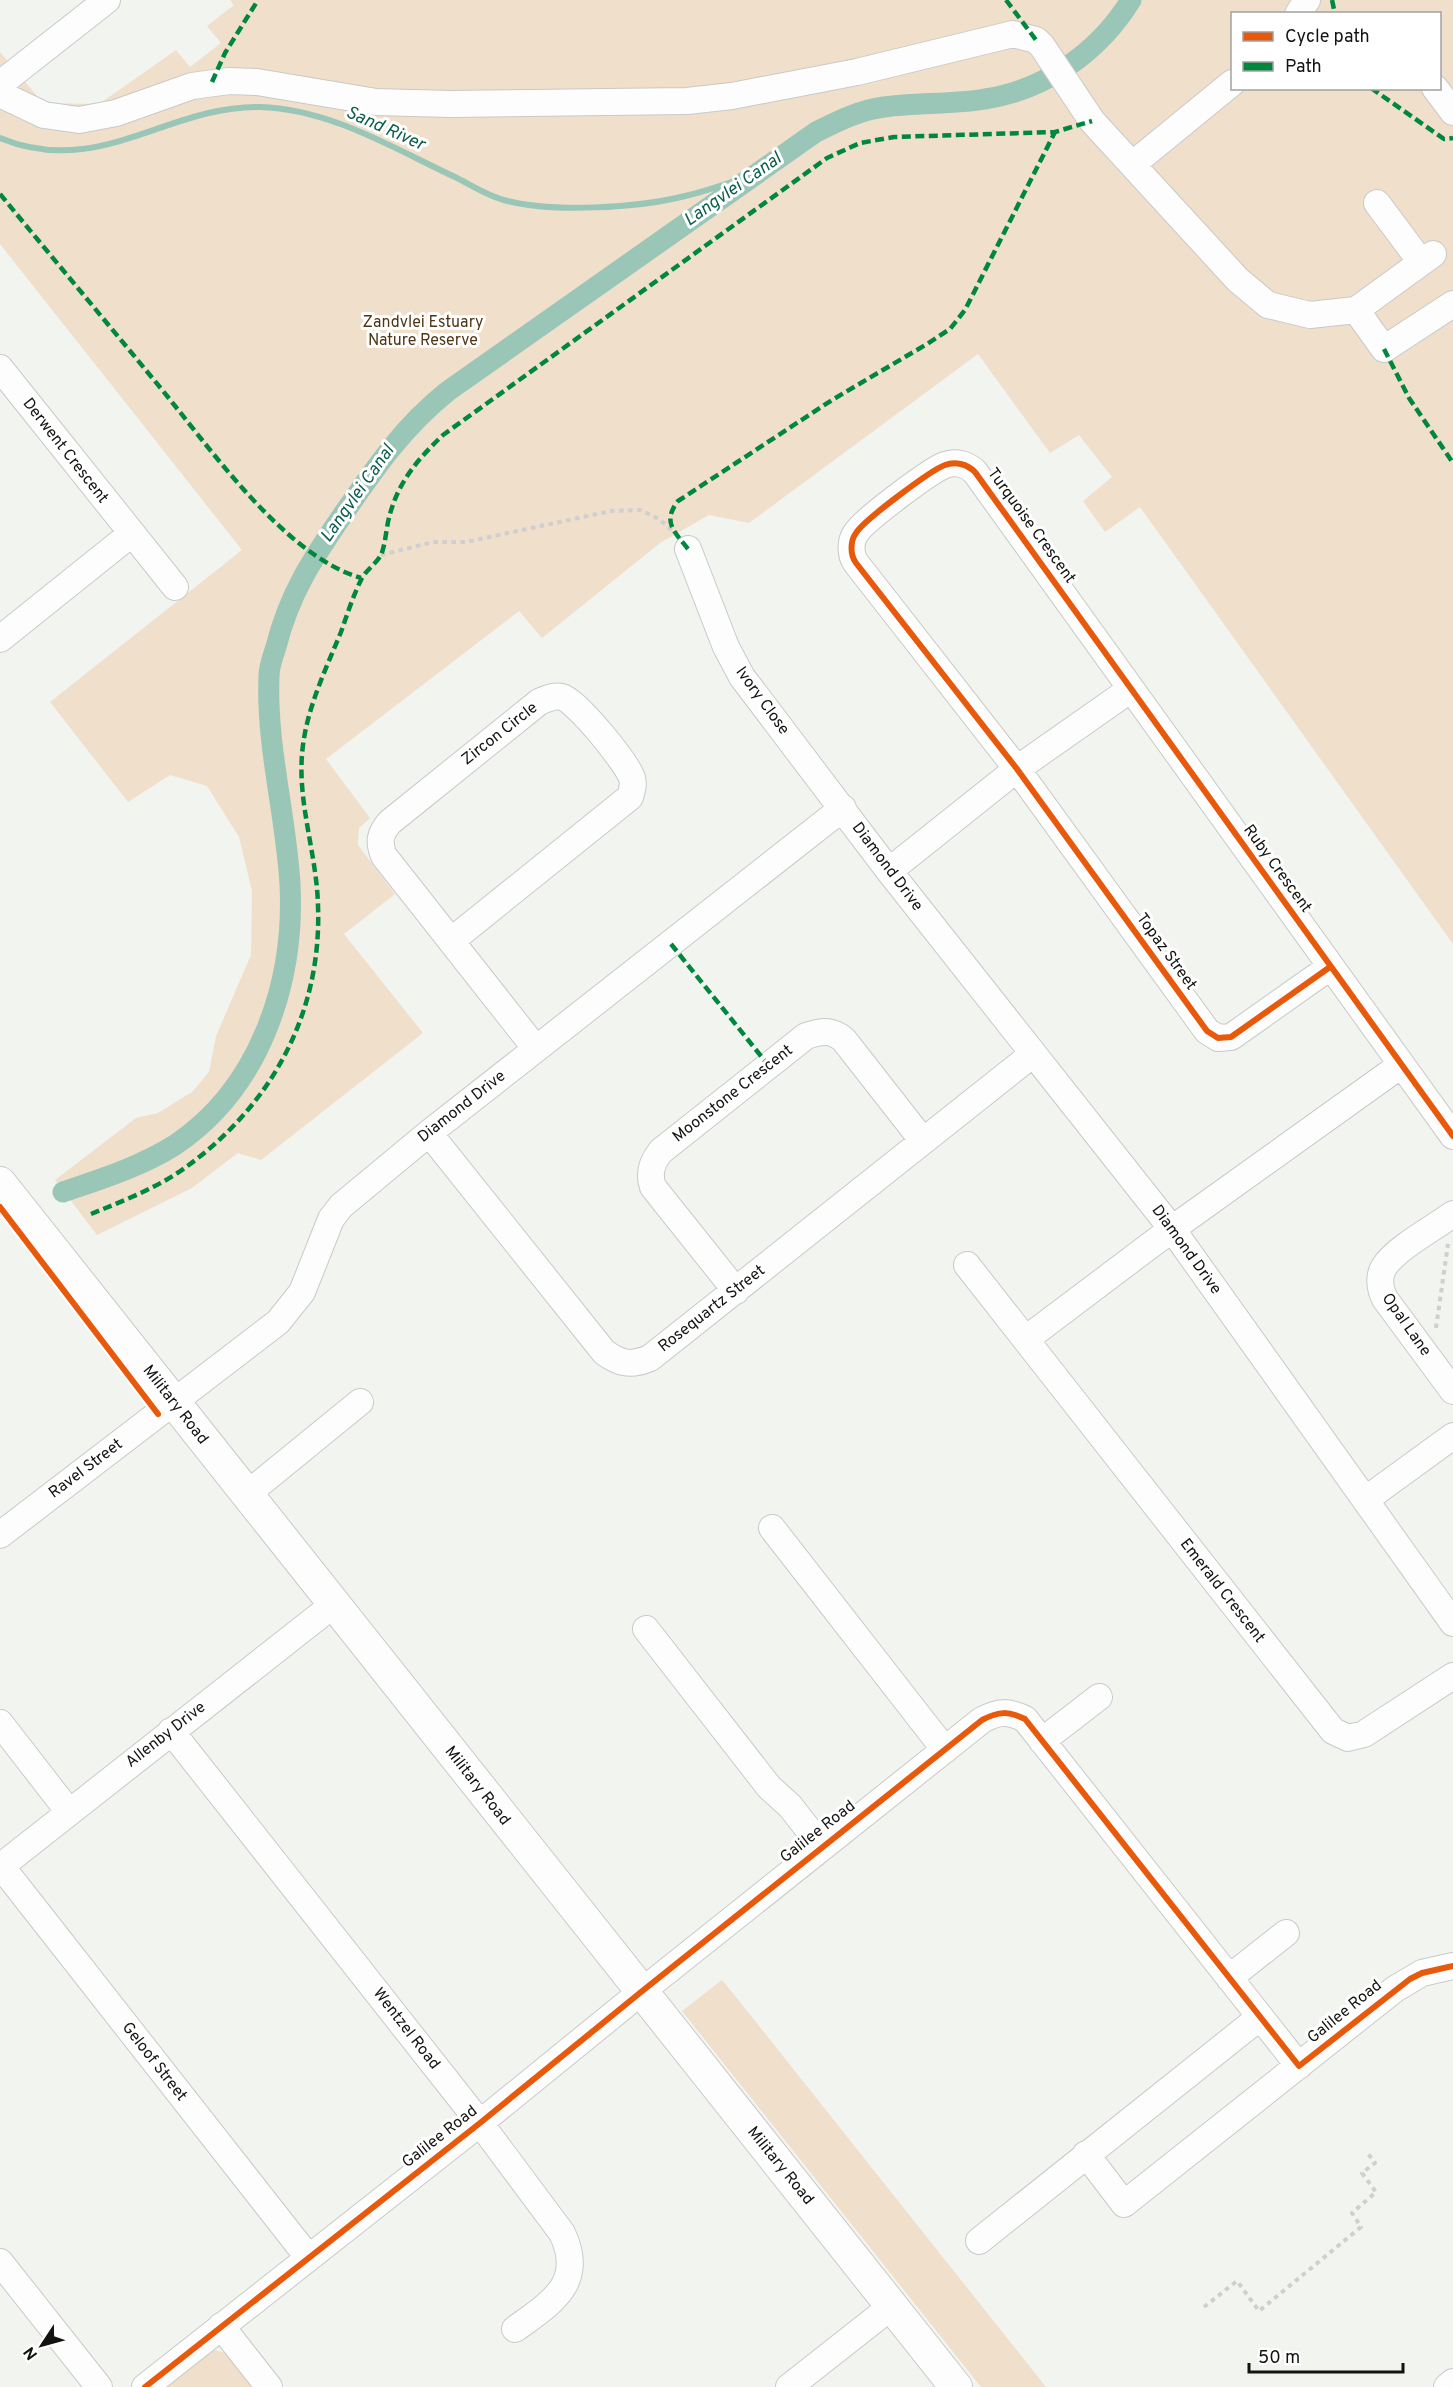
<svg xmlns="http://www.w3.org/2000/svg" width="1453" height="2387" viewBox="0 0 1453 2387" font-family="Overpass,sans-serif">
<rect width="100%" height="100%" fill="#f2f4f0"/>
<!-- green -->
<path fill="#efdfcb" fill-rule="evenodd" d="M230,0H1453V944L1140,507L1105,532L1083,501L1112,477L1079,435L1050,453L978,354L749,523L709,515L660,543L542,638L519,611L326,759L370,818L359,828L358,845L395,894L344,934L423,1033L261,1160L238,1153L192,1188L97,1235L55,1180L136,1118L158,1113L192,1092L209,1072L216,1036L251,955L252,891L239,837L207,786L170,775L128,802L50,702L242,550L0,244V52L43,103L93,104L102,102L176,50L190,67L221,43L207,26L234,5ZM1232,14H1440V88H1232Z
M722,1980L736,1997L1046,2387H981L682,2011Z
M214,2350L230,2354L256,2387H162L200,2356Z"/>
<g fill="none" stroke-linecap="round" stroke-linejoin="round">
<!-- stream -->
<path stroke="#9ac6b7" stroke-width="6" d="M0,138C99,179 167,105 260,107C330,109 393,148 455,177C471,185 488,196 504,200C551,213 638,208 685,196C708,191 731,182 754,175"/>
<!-- canal -->
<path stroke="#9ac6b7" stroke-width="21" d="M63,1192C101,1179 140,1167 175,1145C260,1088 295,983 290,884C286,814 266,746 269,676C269,666 273,656 276,647C289,594 313,558 344,513C375,468 404,426 448,391L816,132C838,121 860,110 884,107C918,102 952,105 985,99C1045,90 1099,52 1131,0"/>
<!-- minor casing -->
<g stroke="#c9cac7" stroke-width="28">
<path id="minor" d="M1298,14L1307,0
M0,84L107,0
M1435,88L1453,112
M0,94L44,115L79,120L116,113L192,86L229,81L257,82L376,102L450,104L687,101L732,96L857,72L1013,34L1036,40L1042,46L1092,121L1238,280L1268,305L1310,315L1356,310L1433,254
M1133,164L1232,83
M1377,203L1421,262
M1356,310L1384,349L1453,304
M0,368L175,587
M688,549L726,647L742,677L889,871L1172,1229L1453,1623
M0,639L131,534
M889,871L1017,769L1131,689
M451,941L630,797C632,790 634,785 632,778C627,763 577,701 562,697C554,695 546,699 539,702L390,822C380,833 378,842 384,856L536,1049
M1330,967L1231,1037L1218,1038L1207,1031L1017,769L856,563C850,555 850,541 856,533C864,520 931,470 945,465C955,461 967,464 975,472L1453,1136
M429,1133L604,1352C620,1364 631,1366 650,1358L1033,1054
M1453,1214C1434,1228 1396,1248 1384,1267C1378,1277 1380,1289 1385,1299L1453,1391
M967,1265L1333,1731L1348,1738L1364,1734L1453,1676
M736,1291L653,1187C648,1173 652,1162 661,1151L806,1036C821,1031 832,1029 844,1040L923,1141
M1026,1339L1172,1229L1401,1065
M246,1495L360,1402
M1365,1500L1453,1436
M772,1528L945,1750
M0,1535L278,1322L302,1292L331,1219L341,1206L429,1133L843,808
M646,1629L769,1787L790,1806L822,1847
M0,1723L69,1812
M171,1731L480,2123L562,2233C586,2283 551,2303 515,2329
M1042,1741L1099,1697
M1,1866L308,2257
M0,1867L333,1605
M1229,1978L1286,1933
M1086,2154L1124,2204L1395,1989L1422,1973L1453,1966
M979,2241L1260,2017
M0,2262L99,2387
M221,2326L269,2387
M145,2387L480,2123L641,1992L982,1720C999,1711 1008,1711 1025,1719L1299,2066
M789,2387L892,2306
M1447,2387L1453,2382"/>
</g>
<!-- major casing -->
<g stroke="#c9cac7" stroke-width="34">
<path id="major" d="M0,1183L956,2387"/>
</g>
<!-- path -->
<path stroke="#cfcfcf" stroke-width="4" stroke-dasharray="4.5 4.5" stroke-linecap="butt" d="M381,555L433,542H466L611,511L640,510L659,519L674,532
M1436,1328L1448,1244
M1204,2307L1237,2281L1259,2311L1361,2227L1352,2213L1376,2192L1362,2173L1375,2163L1366,2151"/>
<!-- minor -->
<use href="#minor" stroke="#fdfdfd" stroke-width="26"/>
<!-- major -->
<use href="#major" stroke="#fdfdfd" stroke-width="32"/>
<!-- quiet -->
<path stroke="#00873e" stroke-width="4.5" stroke-dasharray="9 4.5" stroke-linecap="butt" d="M1006,0L1036,40
M1332,0L1335,14
M212,82L225,53L258,0
M1371,88L1444,139L1453,138
M0,194C51,256 103,318 154,380C206,442 282,555 361,578
M1384,349L1409,398L1453,463
M688,549C674,531 662,522 678,501L832,400L927,344L950,329L965,310L1055,132
M671,944L769,1066
M91,1214C120,1202 152,1190 179,1172C269,1110 322,1016 318,906C317,856 298,805 302,755C305,712 325,671 341,632C347,615 353,596 361,580C365,571 376,564 381,555C386,543 386,527 390,514C399,481 418,459 443,435L827,158L860,143L894,137L1055,132L1092,121"/>
<!-- cycleway casing -->
<g stroke="#fff" stroke-width="10">
<path id="cycleway" d="M1330,967L1231,1037L1218,1038L1207,1031L1017,769L856,563C850,555 850,541 856,533C864,520 931,470 945,465C955,461 967,464 975,472L1453,1136
M0,1207L158,1414
M145,2387L480,2123L641,1992L982,1720C999,1711 1008,1711 1025,1719L1299,2066L1410,1979L1422,1973L1453,1966"/>
</g>
<!-- cycleway -->
<use href="#cycleway" stroke="#e8590c" stroke-width="6"/>
</g>
<g text-anchor="middle" dominant-baseline="central" stroke-width="6" stroke-linejoin="round" paint-order="stroke">
<!-- park labels -->
<g font-size="16" fill="#4f3514" stroke="#fff">
<text x="423" y="323">Zandvlei Estuary<tspan x="423" dy="18">Nature Reserve</tspan></text>
</g>
<!-- street labels -->
<g font-size="16" fill="#131411" stroke="#fff">
<text transform="translate(65 451) rotate(52)">Derwent Crescent</text>
<text transform="translate(1031 526) rotate(54)">Turquoise Crescent</text>
<text transform="translate(762 701) rotate(54)">Ivory Close</text>
<text transform="translate(500 734) rotate(-38)">Zircon Circle</text>
<text transform="translate(887 867) rotate(53)">Diamond Drive</text>
<text transform="translate(1277 869) rotate(54)">Ruby Crescent</text>
<text transform="translate(1166 952) rotate(54)">Topaz Street</text>
<text transform="translate(733 1094) rotate(-38)">Moonstone Crescent</text>
<text transform="translate(462 1107) rotate(-38)">Diamond Drive</text>
<text transform="translate(1186 1250) rotate(54)">Diamond Drive</text>
<text transform="translate(712 1309) rotate(-38)">Rosequartz Street</text>
<text transform="translate(1406 1325) rotate(55)">Opal Lane</text>
<text transform="translate(175 1405) rotate(52)">Military Road</text>
<text transform="translate(86 1469) rotate(-37)">Ravel Street</text>
<text transform="translate(1222 1591) rotate(52)">Emerald Crescent</text>
<text transform="translate(166 1735) rotate(-38)">Allenby Drive</text>
<text transform="translate(477 1786) rotate(52)">Military Road</text>
<text transform="translate(818 1832) rotate(-38)">Galilee Road</text>
<text transform="translate(1345 2012) rotate(-39)">Galilee Road</text>
<text transform="translate(406 2029) rotate(52)">Wentzel Road</text>
<text transform="translate(154 2062) rotate(52)">Geloof Street</text>
<text transform="translate(440 2137) rotate(-38)">Galilee Road</text>
<text transform="translate(780 2166) rotate(51)">Military Road</text>
</g>
<!-- water labels -->
<g font-size="18" font-style="italic" fill="#0c5e4b" stroke="#fff">
<text transform="translate(385 129) rotate(24)">Sand River</text>
<text transform="translate(733 190) rotate(-35)">Langvlei Canal</text>
<text transform="translate(358 494) rotate(-55)">Langvlei Canal</text>
</g>
</g>
<!-- legend -->
<rect x="1231" y="12" width="210" height="78" fill="#ffffff" stroke="#a1a1a0" stroke-width="1.5"/>
<rect x="1243" y="32" width="30" height="9" fill="#e8590c" stroke="#a1a1a0" stroke-width="1.5"/>
<text x="1285" y="42" font-size="18" fill="#131411">Cycle path</text>
<rect x="1243" y="62" width="30" height="9" fill="#00873e" stroke="#a1a1a0" stroke-width="1.5"/>
<text x="1285" y="72" font-size="18" fill="#131411">Path</text>
<!-- north arrow -->
<g transform="translate(42 2345) rotate(234)" stroke="#ffffff" stroke-width="4.5" paint-order="stroke">
<path d="M0-4.5L10 22L0 15L-10 22Z" fill="#131411"/>
<text y="-9" font-size="16" font-weight="bold" text-anchor="middle" fill="#131411">N</text>
</g>
<!-- scale -->
<path d="M1249 2363v9h154v-9" fill="none" stroke="#131411" stroke-width="3"/>
<text x="1258" y="2363" font-size="18" fill="#131411" stroke="#ffffff" stroke-width="4.5" paint-order="stroke">50 m</text>
</svg>
